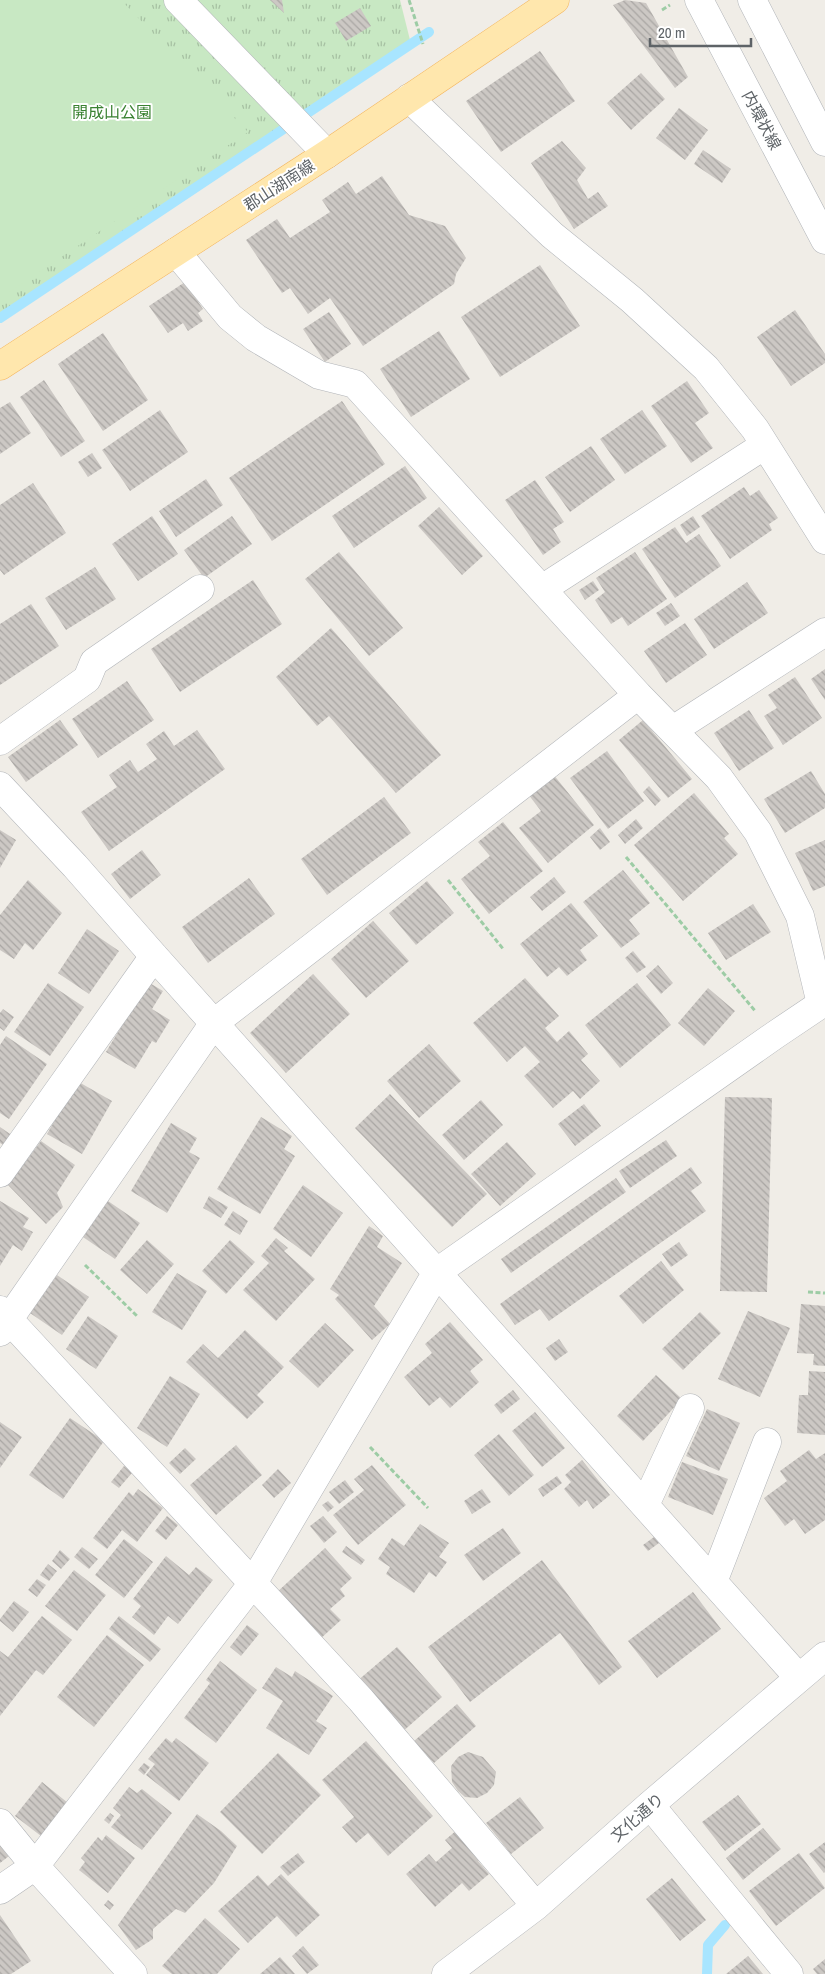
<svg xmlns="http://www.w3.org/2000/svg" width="825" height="1974" viewBox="0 0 825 1974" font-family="'Archivo Narrow','Noto Sans JP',sans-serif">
<defs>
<pattern id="park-tufts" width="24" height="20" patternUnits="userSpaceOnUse" patternTransform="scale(1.25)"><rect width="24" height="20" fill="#c8e8c3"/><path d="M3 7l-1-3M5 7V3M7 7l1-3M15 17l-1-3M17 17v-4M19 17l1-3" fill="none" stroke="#a6c0a2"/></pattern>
<pattern id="building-back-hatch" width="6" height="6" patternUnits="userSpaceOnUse" patternTransform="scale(1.25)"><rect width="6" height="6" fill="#ccc8c4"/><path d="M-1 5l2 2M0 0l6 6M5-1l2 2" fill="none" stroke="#a9a6a3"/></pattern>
</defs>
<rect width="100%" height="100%" fill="#f0ede7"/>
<!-- park -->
<path fill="url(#park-tufts)" d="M0,0H400L411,44L0,322Z"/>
<!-- pitch -->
<path fill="#c8e8c3" d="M0,0H121L248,132L0,298Z"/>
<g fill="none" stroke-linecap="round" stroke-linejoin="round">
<!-- stream -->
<path stroke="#a8e5ff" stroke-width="10" d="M0,318L429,32
M707,1974L708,1945L725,1925"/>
</g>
<!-- building -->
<path fill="url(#building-back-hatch)" d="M270,0H282L284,13Z
M625,0L646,3L688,77L675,88L613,5Z
M360,8L371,26L346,41L335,23Z
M540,51L575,101L501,152L466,101Z
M641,73L665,99L631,130L607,103Z
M679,108L708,130L685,160L656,138Z
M562,141L586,168L577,180L588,199L598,192L608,206L574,229L531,163Z
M703,150L731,169L722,183L694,164Z
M382,176L409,215L445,226L466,258L456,274L454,284L363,346L330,298L308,314L290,288L282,293L246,240L277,219L290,238L330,212L322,200L348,182L356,194Z
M540,265L580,326L500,377L461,317Z
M185,282L203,309L198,313L203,321L188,331L183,323L168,333L149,306Z
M795,310L825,354V363L791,386L757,337Z
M329,312L351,344L325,362L303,329Z
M439,331L470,379L411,417L380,369Z
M103,333L148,400L103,431L58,364Z
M44,380L85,441L61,457L20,397Z
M687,381L709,413L695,423L713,448L691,463L651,406Z
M342,401L385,464L272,541L229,478Z
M10,402L31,433L0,454V408Z
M160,410L188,452L130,491L102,450Z
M642,410L667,446L625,474L600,439Z
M591,446L615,480L570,512L545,477Z
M92,453L102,468L88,477L78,462Z
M405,466L427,498L354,548L332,516Z
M206,479L223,505L176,537L159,511Z
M535,480L564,522L553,529L561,542L543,555L505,500Z
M33,483L66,533L4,575L0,570V505Z
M744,487L750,496L759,490L778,518L769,524L772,530L730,559L701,516Z
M439,507L483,556L462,575L418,526Z
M152,516L178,554L138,581L112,544Z
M232,516L252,544L204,578L184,550Z
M693,516L700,527L687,536L680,525Z
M675,527L686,543L699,534L721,566L675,598L642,549Z
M339,552L403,628L369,656L305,579Z
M635,552L667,599L628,626L622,617L611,624L595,600L605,592L596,578Z
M95,567L116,599L66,630L45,598Z
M253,580L282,624L180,692L151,649Z
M593,581L599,590L585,600L579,590Z
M747,582L768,613L714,649L694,619Z
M671,603L680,616L665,626L656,613Z
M31,604L59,646L0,685V624Z
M685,623L707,655L666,683L644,651Z
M331,628L441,755L396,793L329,716L317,726L276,677Z
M825,669V700L811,679Z
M795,677L822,718L783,745L764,716L777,708L768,695Z
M127,681L154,720L98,758L72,719Z
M749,710L774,748L739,771L714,733Z
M60,720L78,745L26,782L8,757Z
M643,720L692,779L668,798L619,740Z
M197,730L225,769L109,851L81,812L117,787L109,775L130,760L138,772L157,759L146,744L164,731L174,746Z
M607,751L644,801L608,829L570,778Z
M811,771L825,794V808L785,833L764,799Z
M553,774L594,825L548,863L519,828L541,811L528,794Z
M649,786L661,800L655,806L643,792Z
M694,793L729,834L724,838L738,854L683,901L634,845Z
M384,797L411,833L327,895L301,859Z
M636,819L643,828L625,844L618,835Z
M503,822L543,871L489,914L461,879L490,856L478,842Z
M600,828L610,842L600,850L590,837Z
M0,830L16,840L0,868Z
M825,840V886L813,891L795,853Z
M142,850L161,875L130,899L111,874Z
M623,870L650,903L629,920L640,934L621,948L583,902Z
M554,877L566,892L542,911L530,897Z
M249,878L275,914L208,963L182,927Z
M28,880L62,913L33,950L25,943L14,959L0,950V915Z
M427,881L454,913L416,945L389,913Z
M571,903L598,936L580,950L587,960L567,976L559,967L547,977L520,944Z
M753,904L771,932L726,960L708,933Z
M373,921L409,961L366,998L331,959Z
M87,929L119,951L89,994L58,973Z
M633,951L646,967L637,973L625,958Z
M658,965L673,983L661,994L646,976Z
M313,974L350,1014L286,1073L250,1033Z
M525,978L559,1016L545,1028L557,1042L569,1031L588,1054L581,1060L600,1081L580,1099L573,1091L553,1108L524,1076L540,1062L525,1046L507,1062L473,1023Z
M148,982L163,991L152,1009L170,1020L156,1043L152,1041L135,1069L106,1052Z
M48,983L84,1007L50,1056L14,1032Z
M637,983L671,1025L620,1068L585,1025Z
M708,988L735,1011L704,1046L678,1023Z
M3,1009L14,1017L4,1031L0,1028V1013Z
M6,1036L47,1064L9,1119L0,1113V1045Z
M429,1044L461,1081L419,1118L387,1081Z
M77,1081L112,1101L82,1154L47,1134Z
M390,1094L487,1194L452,1227L355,1128Z
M725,1097L772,1098L767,1292L720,1291Z
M481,1100L503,1125L464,1160L442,1135Z
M584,1104L601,1126L575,1146L558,1124Z
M261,1117L292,1136L284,1149L295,1156L260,1214L217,1189Z
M171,1123L197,1138L189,1152L200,1158L167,1213L131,1191Z
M0,1127L13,1136L5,1146L0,1143Z
M666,1140L677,1156L630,1188L619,1171Z
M41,1141L75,1165L57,1193L63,1207L46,1224L8,1185Z
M507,1142L536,1174L500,1206L471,1174Z
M691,1167L702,1183L691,1191L706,1211L549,1321L540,1309L515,1325L500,1304Z
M616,1178L626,1192L511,1273L501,1259Z
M303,1185L343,1213L311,1257L273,1229Z
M209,1196L228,1207L221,1218L203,1208Z
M0,1201L29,1218L23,1227L33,1232L22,1251L13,1245L0,1266Z
M108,1201L140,1223L115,1259L83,1237Z
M233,1211L248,1221L240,1235L224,1225Z
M369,1226L383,1236L377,1247L402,1263L374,1306L390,1324L372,1340L335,1299L339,1295L330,1289Z
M276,1238L288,1248L284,1251L315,1279L276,1321L243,1290L269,1263L261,1256Z
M147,1240L174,1264L147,1294L120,1270Z
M230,1240L255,1262L226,1294L202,1271Z
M679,1242L688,1255L671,1267L662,1254Z
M661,1261L684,1290L643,1324L619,1296Z
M177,1273L207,1291L182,1330L152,1312Z
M57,1275L89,1297L62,1335L30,1313Z
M801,1304L825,1306V1366L813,1365L814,1354L797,1353Z
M748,1311L790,1328L760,1397L718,1379Z
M700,1312L721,1333L683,1370L662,1349Z
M88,1316L118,1336L96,1369L66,1349Z
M450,1322L483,1360L470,1371L479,1382L450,1408L440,1397L429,1406L404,1377L432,1353L425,1344Z
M325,1323L354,1350L318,1388L289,1361Z
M245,1330L284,1367L257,1395L264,1402L247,1419L186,1362L203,1344L218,1358Z
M559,1339L568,1352L555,1361L546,1348Z
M809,1371L825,1372V1435L797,1433L799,1395H808Z
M656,1375L682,1399L643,1441L617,1416Z
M170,1376L200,1394L167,1447L137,1428Z
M513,1390L520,1399L501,1414L494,1405Z
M707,1409L740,1423L719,1471L686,1456Z
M535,1412L565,1448L542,1467L512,1431Z
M70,1418L104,1441L63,1499L29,1475Z
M0,1422L22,1437L0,1468Z
M499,1434L534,1475L509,1496L474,1455Z
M236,1445L262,1475L216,1515L190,1485Z
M185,1448L196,1459L180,1474L169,1463Z
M809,1450L816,1459L825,1453V1520L805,1534L794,1519L785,1526L764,1498L787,1481L780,1471Z
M582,1460L610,1495L593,1509L587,1500L579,1507L564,1489L571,1482L565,1475Z
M682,1462L728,1479L713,1515L668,1497Z
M372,1465L406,1505L358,1545L333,1515L364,1490L354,1479Z
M124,1466L132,1473L119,1488L111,1482Z
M278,1469L291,1483L274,1498L262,1485Z
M557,1476L562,1483L543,1497L538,1489Z
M345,1480L354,1492L339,1504L329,1492Z
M138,1489L163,1508L137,1542L122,1530L107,1549L93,1538L129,1492L133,1496Z
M482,1489L491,1502L472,1514L464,1501Z
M328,1501L334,1507L328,1512L322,1505Z
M167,1516L178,1525L166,1540L155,1531Z
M323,1516L337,1532L324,1543L310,1526Z
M420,1524L449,1543L439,1557L447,1562L436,1577L429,1572L414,1593L386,1574L390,1567L378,1559L392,1538L404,1546Z
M503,1528L521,1553L483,1581L464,1555Z
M654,1537L659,1543L648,1551L643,1545Z
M124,1539L153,1562L124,1598L95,1575Z
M346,1546L365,1560L361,1565L342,1552Z
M82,1547L98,1559L89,1569L74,1557Z
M325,1548L352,1578L340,1589L345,1596L330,1609L341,1620L319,1640L276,1593Z
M60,1550L70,1559L61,1569L52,1561Z
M166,1556L189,1575L196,1567L213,1580L178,1624L168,1616L154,1635L132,1617L141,1606L133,1599Z
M542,1560L622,1667L599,1685L560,1633L470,1702L428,1647Z
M48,1564L57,1571L49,1581L40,1575Z
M74,1570L106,1595L77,1631L45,1606Z
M37,1579L46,1585L37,1597L28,1590Z
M693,1592L721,1629L657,1678L628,1641Z
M14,1601L29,1612L13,1632L0,1621V1619Z
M42,1616L72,1640L43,1675L36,1670L0,1716V1651L8,1657Z
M119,1616L161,1649L150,1662L109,1629Z
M247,1625L259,1634L241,1656L230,1647Z
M107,1635L144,1665L94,1727L57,1697Z
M397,1647L442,1697L401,1733L356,1682Z
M220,1661L257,1690L216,1743L184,1718L210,1683L206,1680Z
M276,1667L292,1677L295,1671L333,1696L316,1721L327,1728L309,1755L266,1728L283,1701L262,1688Z
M457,1704L476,1726L434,1763L414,1741Z
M166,1738L172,1743L176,1738L209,1763L179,1801L146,1775L155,1764L148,1759Z
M366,1741L433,1816L388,1856L368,1833L356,1843L342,1827L354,1817L322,1780Z
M468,1752L483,1757L496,1772L494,1785L487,1793L477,1798L465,1797L458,1791L452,1782L451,1766L458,1757Z
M278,1753L321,1795L262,1854L220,1812Z
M144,1763L150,1767L144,1775L138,1770Z
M42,1782L68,1803L41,1836L15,1816Z
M129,1787L137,1793L142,1789L172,1813L142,1850L111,1827L121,1815L113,1808Z
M738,1795L761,1824L725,1851L702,1822Z
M520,1797L544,1828L511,1854L486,1823Z
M110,1813L114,1816L109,1824L104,1820Z
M197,1814L221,1831L237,1846L214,1883L185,1913L176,1909L153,1929V1939L136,1950L118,1925Z
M763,1828L781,1849L743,1880L726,1858Z
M457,1830L482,1858L478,1861L489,1874L469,1891L462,1883L435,1907L406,1874L429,1854L436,1862L452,1848L445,1840Z
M106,1835L135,1858L108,1893L79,1870L85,1862L81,1858L98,1837L102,1841Z
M825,1842V1872L824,1873L809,1854Z
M0,1843L9,1856L0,1863Z
M298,1853L305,1862L288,1876L280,1867Z
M799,1853L825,1888L776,1926L749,1891Z
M281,1874L320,1915L296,1937L277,1916L248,1943L218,1911L258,1875L268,1886Z
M672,1878L706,1920L680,1941L646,1899Z
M108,1900L114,1905L110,1910L104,1905Z
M0,1915L31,1961L11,1974H0Z
M205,1918L240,1949L217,1974H172L162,1966Z
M303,1946L319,1965L307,1974L292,1956Z
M748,1956L763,1974H726Z
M280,1957L295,1974H260Z
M825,1959V1974H817L813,1969Z"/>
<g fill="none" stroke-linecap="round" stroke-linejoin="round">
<!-- minor casing -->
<g stroke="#b2b5b9" stroke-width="29">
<path id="minor" d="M178,0L327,154
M699,0L825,240
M752,0L825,142
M409,98L552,235L632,300L706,368L755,429L825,540
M176,252L230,317L256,338L319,375L355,384L638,695
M542,589L765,445
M673,730L825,632
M0,741L87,679L94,662L200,589
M0,786L75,866L154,956L799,1678
M0,1173L154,956
M0,1310L361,1700L536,1906
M0,1332L214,1023L638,695L719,778L758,832L800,916L821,1004
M645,1505L690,1408
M713,1582L767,1442
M650,1805L789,1974
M0,1823L35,1866L133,1974
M0,1890L35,1866L253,1583L437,1272L775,1035L821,1004H825
M446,1974L536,1906L650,1805L825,1656"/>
</g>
<!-- major casing -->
<g stroke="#f4b55c" stroke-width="29">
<path id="major" d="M0,366L327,154L555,0"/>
</g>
<!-- path -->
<path stroke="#9dcca5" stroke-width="3" stroke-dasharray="5 2.5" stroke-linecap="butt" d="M409,0L423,44
M662,10L670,5
M626,857L756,1012
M448,880L504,950
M85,1265L138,1317
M808,1292L825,1293
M370,1447L428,1508"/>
<!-- minor -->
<use href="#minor" stroke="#fff" stroke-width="28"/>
<!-- major -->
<use href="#major" stroke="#ffe7ad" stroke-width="28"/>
</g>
<g text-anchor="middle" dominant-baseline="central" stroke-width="4" stroke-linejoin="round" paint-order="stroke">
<!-- park labels -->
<g font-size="16" fill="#3a8232" stroke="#fff">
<text x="112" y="112">開成山公園</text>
</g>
<!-- street labels -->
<g font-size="16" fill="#5e6367" stroke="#fff">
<text transform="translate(762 120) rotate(62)">内環状線</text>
<text transform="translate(279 185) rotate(-33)">郡山湖南線</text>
<text transform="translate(637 1817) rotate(-41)">文化通り</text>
</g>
</g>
<!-- scale -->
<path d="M650 38v8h101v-8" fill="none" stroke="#5e6367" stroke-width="2.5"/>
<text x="658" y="38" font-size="15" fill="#5e6367" stroke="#ffffff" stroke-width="4" paint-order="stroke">20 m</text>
</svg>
